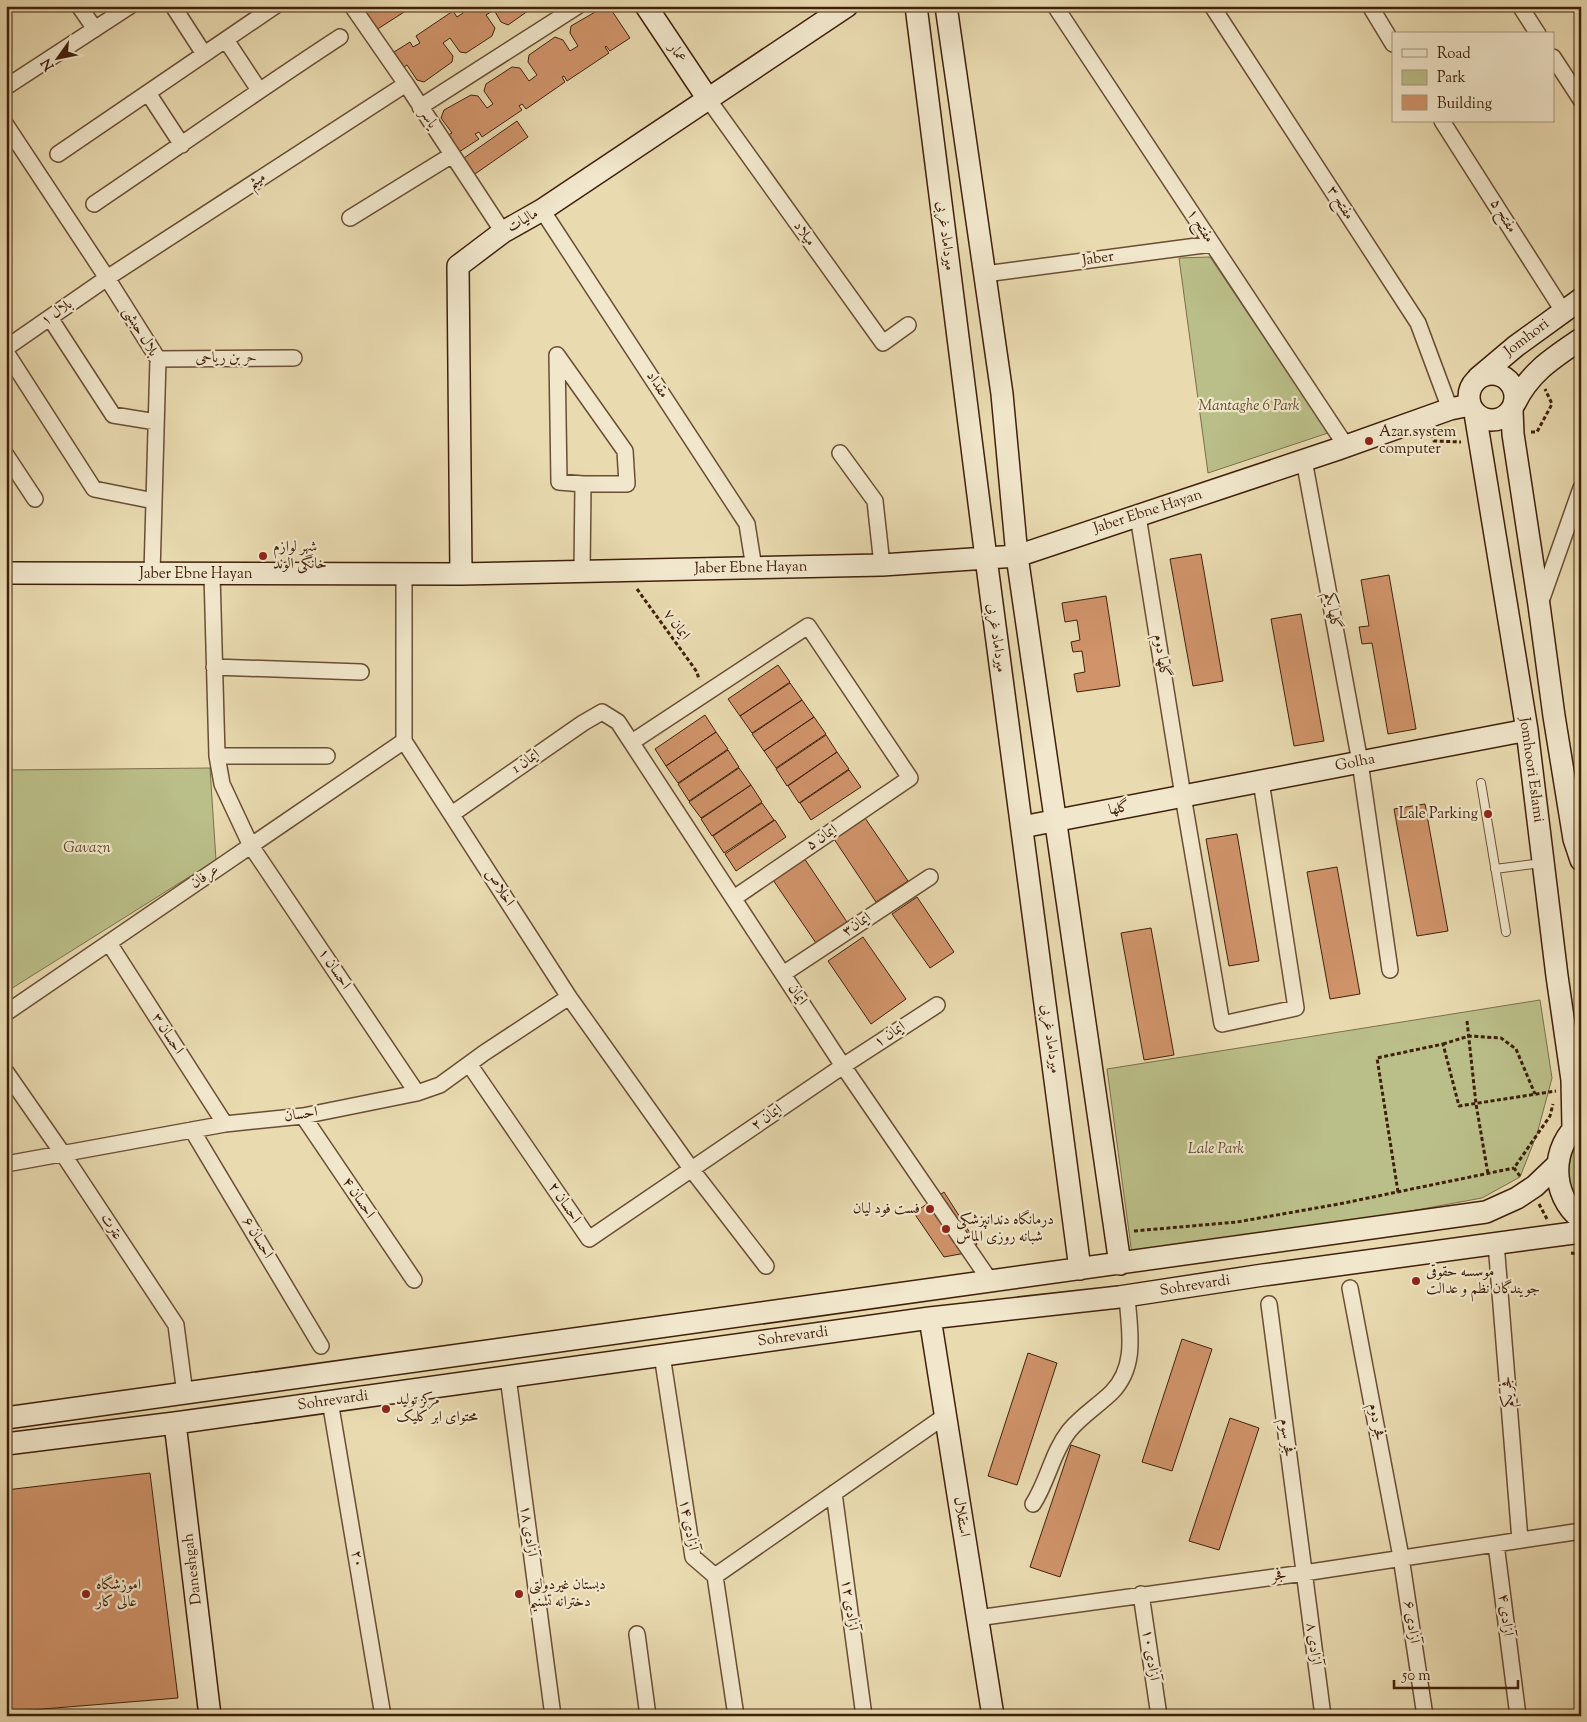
<svg xmlns="http://www.w3.org/2000/svg" width="1587" height="1722" viewBox="0 0 1587 1722" font-family="'Sorts Mill Goudy',Amiri,serif">
<rect width="100%" height="100%" fill="#e9dab0"/>
<filter id="stains"><feTurbulence type="fractalNoise" baseFrequency=".004" numOctaves="4"/><feColorMatrix values="0 0 0 0 .2 0 0 0 0 .09 0 0 0 0 .02 0 0 0 .5 -.17"/></filter>
<radialGradient id="worn" r=".72"><stop offset=".6" stop-color="#630" stop-opacity="0"/><stop offset="1" stop-color="#630" stop-opacity=".3"/></radialGradient>
<!-- green -->
<path fill="#babe88" stroke="#7d6f4a" d="M1210,257L1328,433L1208,473L1179,258Z
M210,768L216,860L6,992V770Z
M1540,1000L1552,1078L1537,1134L1520,1177L1482,1198L1133,1262L1107,1069Z
M1581,1122V1219L1565,1201L1561,1146Z"/>
<!-- building -->
<path fill="#d0936a" stroke="#40200b" d="M361,6H411L412,7L376,30Z
M460,6H535L508,25L501,22L494,10L486,15L495,28L492,36L466,53L460,52L450,38L443,43L453,56L452,62L424,82L417,80L407,65L404,67L394,52L410,42L413,47L420,43L416,36L453,11L457,17L463,13L459,7Z
M602,8L612,11L630,38L610,51L606,46L605,47L609,53L567,81L564,76L562,77L565,82L526,109L522,104L519,106L522,110L482,137L479,132L475,134L479,139L459,152L448,135L452,133L441,118L444,110L471,95L478,96L487,108L493,104L484,91L486,84L512,67L520,68L529,81L537,75L528,62L529,55L555,37L563,40L570,51L578,46L570,33L571,26Z
M517,121L528,137L475,174L464,158Z
M1201,554L1223,681L1193,686L1170,559Z
M1389,575L1416,729L1388,734L1372,643L1362,644L1359,627L1369,626L1361,580Z
M1106,596L1120,686L1077,692L1074,674L1085,672L1082,651L1073,652L1071,642L1080,640L1077,620L1065,622L1062,603Z
M1301,614L1324,741L1294,746L1271,619Z
M778,665L790,682L740,716L728,699Z
M790,683L802,700L752,733L740,716Z
M802,700L814,717L764,751L752,734Z
M705,715L716,732L666,766L655,749Z
M814,717L826,734L776,768L764,751Z
M716,732L728,749L678,783L666,766Z
M826,735L837,752L787,786L776,769Z
M728,750L739,767L689,801L678,784Z
M837,752L849,769L799,803L788,786Z
M739,768L751,785L701,818L689,802Z
M849,770L861,787L811,820L800,803Z
M751,785L762,802L712,836L701,819Z
M762,803L774,820L724,853L713,836Z
M1425,804L1448,931L1417,936L1394,809Z
M863,815L908,881L876,902L832,836Z
M775,820L786,837L736,871L725,854Z
M1237,834L1259,961L1229,966L1206,839Z
M802,855L847,922L816,943L771,877Z
M1337,867L1360,994L1330,999L1307,872Z
M917,897L954,952L930,968L892,914Z
M1151,928L1174,1055L1144,1060L1121,933Z
M863,937L906,999L871,1024L828,961Z
M944,1192L977,1244L971,1252L944,1257L914,1213Z
M1182,1339L1212,1349L1172,1471L1142,1462Z
M1028,1353L1057,1363L1017,1485L988,1476Z
M1230,1418L1259,1428L1219,1550L1189,1541Z
M1071,1445L1100,1455L1060,1577L1030,1567Z
M150,1473L178,1698L6,1712V1490Z"/>
<g fill="none" stroke-linecap="round" stroke-linejoin="round">
<!-- lane casing -->
<g stroke="#6a4e34" stroke-width="10">
<path id="lane" d="M1481,783L1506,932
M1495,869L1542,863"/>
</g>
<!-- street casing -->
<g stroke="#6a4e34" stroke-width="18">
<path id="street" d="M79,6L95,29
M173,6L204,54
M352,6L406,84L503,232
M1055,6L1346,446
M1212,6L1418,323L1450,409
M1370,6L1393,44
M1520,6L1538,34
M226,40L259,90
M1553,57L1581,100
M6,87L130,6
M148,93L182,145
M708,99L883,343L908,325
M420,107L578,6
M1442,121L1563,311
M6,125L107,278L158,359L152,573
M58,154L275,6
M94,204C177,148 257,91 340,37
M542,210L747,524L754,568
M350,218L452,155
M985,274L1212,244
M50,318L113,415L156,422
M6,348L107,278L406,84
M6,352L94,489L154,501
M158,359L294,358
M840,453L875,501L882,565
M6,455L35,499
M1304,460L1360,762L1390,970
M1138,516L1183,796L1222,1024L1296,1008L1261,781
M582,572L583,484L559,482L557,355L625,451L627,484H583
M212,574L217,756L222,784L251,846L417,1093
M404,574V741L569,997L692,1170L766,1266
M1540,604L1581,488
M214,667L361,672
M632,742L808,626L910,778L734,898
M217,756H327
M452,814L583,723L602,712L618,722L843,1066L991,1282
M109,943L225,1124
M783,974L930,877
M6,1013L404,741
M469,1064L589,1239L843,1066L937,1005
M6,1072L63,1154L176,1325L185,1394
M303,1116L414,1280
M192,1130L321,1346
M6,1164L225,1124L303,1116L417,1093L440,1085L484,1053L569,997
M1496,1243L1520,1540
M1350,1288L1401,1557L1425,1716
M1269,1304L1323,1716
M662,1355L693,1557L715,1576L736,1716
M508,1377L553,1716
M330,1401L383,1716
M834,1493L864,1716
M1033,1504C1048,1481 1052,1453 1069,1431C1081,1416 1099,1405 1112,1392C1138,1365 1129,1329 1127,1296
M1496,1544L1518,1716
M715,1576L945,1416
M1141,1594L1159,1716
M977,1618L1304,1573L1581,1531
M637,1634L648,1716"/>
</g>
<!-- secondary casing -->
<g stroke="#40200b" stroke-width="24">
<path id="secondary" d="M646,6L708,99
M916,6L986,558L1080,1269
M946,6L1002,394L1017,556L1120,1264
M1469 397a23 23 0 1 1 46 0a23 23 0 1 1-46 0Z
M1478,378L1516,346L1581,299
M1515,403C1530,372 1553,358 1581,339
M1512,410L1513,434L1539,605L1554,716L1574,839L1581,860
M1475,413L1527,730L1557,976L1572,1080L1573,1128
M6,573L461,574L882,565L1017,556L1338,449L1450,409L1470,405
M461,574L458,266L503,232L542,210L847,6
M1022,827L1527,730
M1581,1122C1550,1146 1550,1195 1581,1219
M930,1318L993,1716
M6,1418L1486,1212L1517,1198L1535,1186L1557,1165
M175,1423L210,1716
M6,1444L175,1423L930,1318L1119,1297L1263,1275L1581,1232"/>
</g>
<!-- path -->
<path stroke="#40200b" stroke-width="3" stroke-dasharray="4 2.5" stroke-linecap="butt" d="M1531,432H1537L1552,404L1545,389
M1432,434L1434,441L1461,442
M637,589L697,672L699,680
M1467,1021L1476,1104L1488,1174
M1443,1044L1469,1036L1501,1038L1516,1049L1535,1094
M1520,1176L1514,1168L1550,1116L1553,1104
M1398,1192L1377,1058L1443,1044L1459,1106L1556,1091
M1539,1204L1547,1219
M1134,1231L1237,1222L1339,1204L1514,1168
M1571,1253L1581,1254"/>
<!-- lane -->
<use href="#lane" stroke="#f1e7cc" stroke-width="8"/>
<!-- street -->
<use href="#street" stroke="#f1e7cc" stroke-width="15"/>
<!-- secondary -->
<use href="#secondary" stroke="#f1e7cc" stroke-width="21"/>
</g>
<!-- markers -->
<g fill="#8f2418" stroke="#f1e7cc" stroke-width="2">
<circle cx="1369" cy="441" r="5"/>
<circle cx="263" cy="556" r="5"/>
<circle cx="1488" cy="814" r="5"/>
<circle cx="930" cy="1209" r="5"/>
<circle cx="946" cy="1229" r="5"/>
<circle cx="1416" cy="1281" r="5"/>
<circle cx="386" cy="1409" r="5"/>
<circle cx="86" cy="1594" r="5"/>
<circle cx="519" cy="1594" r="5"/>
</g>
<g text-anchor="middle" dominant-baseline="central" stroke-width="4.5" stroke-linejoin="round" paint-order="stroke">
<!-- street labels -->
<g font-size="15" fill="#40200b" stroke="#f1e7cc">
<text transform="translate(677 53) rotate(56)">عمار</text>
<text transform="translate(428 119) rotate(57)">یاسر</text>
<text transform="translate(257 181) rotate(-33)">میثم</text>
<text transform="translate(1340 203) rotate(57)">مفتح ۳</text>
<text transform="translate(1503 216) rotate(58)">مفتح ۵</text>
<text transform="translate(523 221) rotate(-30)">مالیات</text>
<text transform="translate(1200 226) rotate(57)">مفتح ۱</text>
<text transform="translate(804 234) rotate(54)">میلاد</text>
<text transform="translate(945 236) rotate(83)">میرداماد غربی</text>
<text transform="translate(1098 259) rotate(-8)">Jaber</text>
<text transform="translate(57 313) rotate(-35)">بلال ۱</text>
<text transform="translate(140 332) rotate(59)">بلال حبشی</text>
<text transform="translate(1527 338) rotate(-37)">Jomhori</text>
<text x="226" y="358">حر بن ریاحی</text>
<text transform="translate(657 385) rotate(57)">مقداد</text>
<text transform="translate(1148 512) rotate(-18)">Jaber Ebne Hayan</text>
<text transform="translate(751 568) rotate(-1)">Jaber Ebne Hayan</text>
<text x="196" y="574">Jaber Ebne Hayan</text>
<text transform="translate(1332 611) rotate(80)">گلها یکم</text>
<text transform="translate(676 625) rotate(54)">ایمان ۷</text>
<text transform="translate(996 638) rotate(82)">میرداماد غربی</text>
<text transform="translate(1161 656) rotate(81)">گلها دوم</text>
<text transform="translate(526 762) rotate(-35)">ایمان 1</text>
<text transform="translate(1355 763) rotate(-11)">Golha</text>
<text transform="translate(1531 770) rotate(82)">Jomhoori Eslami</text>
<text transform="translate(1119 809) rotate(-11)">گلها</text>
<text transform="translate(822 838) rotate(-34)">ایمان ۵</text>
<text transform="translate(205 877) rotate(-34)">عرفان</text>
<text transform="translate(499 888) rotate(57)">اخلاص</text>
<text transform="translate(857 925) rotate(-34)">ایمان۳</text>
<text transform="translate(334 969) rotate(56)">احسان ۱</text>
<text transform="translate(797 995) rotate(57)">ایمان</text>
<text transform="translate(167 1034) rotate(57)">احسان ۳</text>
<text transform="translate(890 1035) rotate(-33)">ایمان ۱</text>
<text transform="translate(1050 1039) rotate(82)">میرداماد غربی</text>
<text transform="translate(301 1115) rotate(-8)">احسان</text>
<text transform="translate(767 1118) rotate(-35)">ایمان ۲</text>
<text transform="translate(358 1198) rotate(56)">احسان ۴</text>
<text transform="translate(564 1203) rotate(56)">احسان ۲</text>
<text transform="translate(111 1227) rotate(57)">عترت</text>
<text transform="translate(257 1238) rotate(59)">احسان ۶</text>
<text transform="translate(1195 1286) rotate(-9)">Sohrevardi</text>
<text transform="translate(793 1337) rotate(-8)">Sohrevardi</text>
<text transform="translate(1508 1392) rotate(-95)">فجر یکم</text>
<text transform="translate(333 1401) rotate(-8)">Sohrevardi</text>
<text transform="translate(1376 1422) rotate(79)">فجر دوم</text>
<text transform="translate(1286 1438) rotate(83)">فجر سوم</text>
<text transform="translate(961 1517) rotate(81)">استقلال</text>
<text transform="translate(688 1525) rotate(80)">آزادی ۱۴</text>
<text transform="translate(528 1531) rotate(82)">آزادی ۱۸</text>
<text transform="translate(357 1559) rotate(80)">۲۰</text>
<text transform="translate(193 1569) rotate(-97)">Daneshgah</text>
<text transform="translate(1279 1576) rotate(-8)">فجر</text>
<text transform="translate(849 1605) rotate(82)">آزادی ۱۲</text>
<text transform="translate(1505 1615) rotate(83)">آزادی ۴</text>
<text transform="translate(1411 1622) rotate(82)">آزادی ۶</text>
<text transform="translate(1313 1644) rotate(83)">آزادی ۸</text>
<text transform="translate(1150 1655) rotate(82)">آزادی ۱۰</text>
</g>
<!-- park labels -->
<g font-size="15" font-style="italic" fill="#5e482a" stroke="#f1e7cc">
<text x="1249" y="406">Mantaghe 6 Park</text>
<text x="87" y="848">Gavazn</text>
<text x="1216" y="1149">Lale Park</text>
</g>
<!-- poi labels -->
<g font-size="15" fill="#40200b" stroke="#f1e7cc" text-anchor="start">
<text x="1379" y="432">Azar system<tspan x="1379" dy="17">computer</tspan></text>
<text x="273" y="547">شهر لوازم<tspan x="273" dy="17">خانگی الوند</tspan></text>
<text x="1478" y="814" text-anchor="end">Lale Parking</text>
<text x="920" y="1209" text-anchor="end">فست فود لیان</text>
<text x="956" y="1220">درمانگاه دندان‍‍پزشکی<tspan x="956" dy="17">شبانه روزی الماس</tspan></text>
<text x="1426" y="1272">موسسه حقوقی<tspan x="1426" dy="17">جویندگان نظم و عدالت</tspan></text>
<text x="396" y="1400">مرکز تولید<tspan x="396" dy="17">محتوای ابر کلیک</tspan></text>
<text x="96" y="1585">اموزشگاه<tspan x="96" dy="17">عالی کار</tspan></text>
<text x="529" y="1585">دبستان غیردولتی<tspan x="529" dy="17">دخترانه تسنیم</tspan></text>
</g>
</g>
<!-- margin -->
<rect width="1587" height="1722" fill="none" stroke="#e9dab0" stroke-width="25"/>
<rect x="8" y="8" width="1572" height="1707" fill="none" stroke="#40200b" stroke-width="2.5"/>
<rect x="12" y="12" width="1562" height="1697" fill="none" stroke="#40200b"/>
<!-- legend -->
<rect x="1392" y="32" width="162" height="90" fill="#f1e7cc" stroke="#aa977f"/>
<rect x="1402" y="49" width="25" height="8" fill="#f1e7cc" stroke="#aa977f"/>
<text x="1437" y="58" font-size="15" fill="#40200b">Road</text>
<rect x="1402" y="70" width="25" height="15" fill="#babe88" stroke="#aa977f"/>
<text x="1437" y="82" font-size="15" fill="#40200b">Park</text>
<rect x="1402" y="95" width="25" height="15" fill="#d0936a" stroke="#aa977f"/>
<text x="1437" y="108" font-size="15" fill="#40200b">Building</text>
<!-- north arrow -->
<g transform="translate(58 58) rotate(237)" stroke="#f1e7cc" stroke-width="4" paint-order="stroke">
<path d="M0-4L9 19L0 12L-9 19Z" fill="#40200b"/>
<text y="-8" font-size="14" font-weight="bold" text-anchor="middle" fill="#40200b">N</text>
</g>
<!-- scale -->
<path d="M1394 1680v8h124v-8" fill="none" stroke="#40200b" stroke-width="2.5"/>
<text x="1402" y="1680" font-size="15" fill="#40200b" stroke="#f1e7cc" stroke-width="4" paint-order="stroke">50 m</text>
<rect width="100%" height="100%" filter="url(#stains)"/>
<rect width="100%" height="100%" fill="url(#worn)"/>
</svg>
